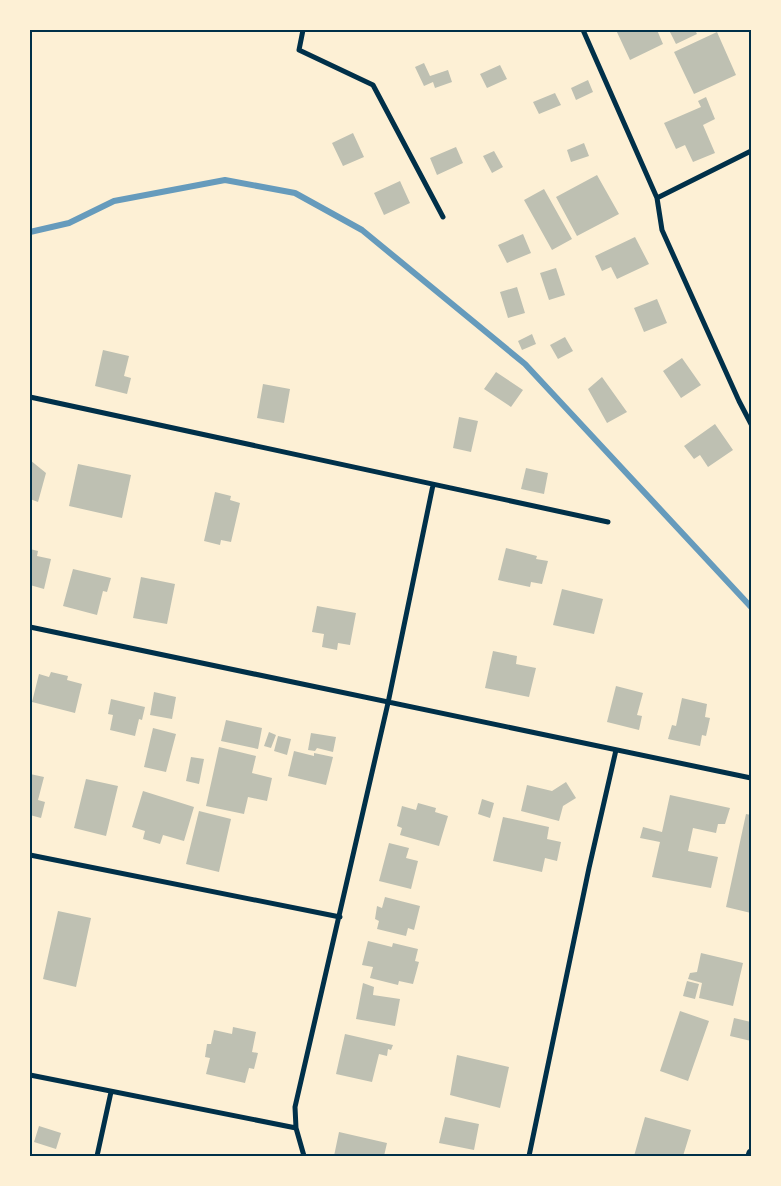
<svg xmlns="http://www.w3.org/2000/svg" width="781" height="1186" viewBox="0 0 781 1186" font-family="'Exo 2',sans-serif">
<rect width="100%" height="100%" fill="#fdf0d5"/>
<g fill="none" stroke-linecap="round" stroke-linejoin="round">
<!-- stream -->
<path stroke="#669bbc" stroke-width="6" d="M30,232L69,223L114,201L225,180L295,193L362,230L525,364L751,607"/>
</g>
<!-- building -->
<path fill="#bec0b2" d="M616,30H657L663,44L630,60Z
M669,30H695L697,34L676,44Z
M717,32L736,75L694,94L674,52Z
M424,63L430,76L448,70L452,82L435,88L433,82L424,86L415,67Z
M500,65L507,79L487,88L480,74Z
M588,80L593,92L576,100L571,88Z
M555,93L561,105L539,114L533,102Z
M706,97L715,119L703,125L715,153L693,162L685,145L676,149L664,123L701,107L698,101Z
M353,133L364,157L343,166L332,143Z
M584,143L589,156L571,162L567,150Z
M456,147L463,163L437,175L430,158Z
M494,151L503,167L492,173L483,156Z
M597,175L619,214L577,236L556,197Z
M400,181L410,203L384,215L374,193Z
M544,189L572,239L552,250L524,200Z
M523,234L531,253L507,263L498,245Z
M635,237L649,264L617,279L611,267L602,271L595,256Z
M556,268L565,295L549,300L540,273Z
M517,287L525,313L508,318L500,292Z
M657,299L667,323L644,332L634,308Z
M532,334L536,344L522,350L518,341Z
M565,337L573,351L558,359L550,345Z
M103,350L129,356L124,376L131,378L127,394L95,386Z
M682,358L701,385L681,398L663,371Z
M496,372L523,390L511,407L484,389Z
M602,377L627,412L607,423L588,389Z
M263,384L290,389L284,423L257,418Z
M459,417L478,421L471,452L453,448Z
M715,424L733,450L708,467L700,455L694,459L684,446Z
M30,460L46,473L38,502L30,499Z
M78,464L131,475L122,518L69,506Z
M526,468L548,473L544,494L521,489Z
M215,492L231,496L230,500L240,503L231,542L221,540L220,545L204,541Z
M506,548L537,556L536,559L548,561L542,584L531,582L530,587L498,580Z
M30,549L38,551L37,556L51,559L44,589L30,585Z
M73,569L111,578L107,592L103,591L97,615L63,606Z
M141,577L175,584L167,624L133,618Z
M562,589L603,599L594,634L553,625Z
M317,606L356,613L350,645L338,643L337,650L322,647L324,634L312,632Z
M493,651L517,656L516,664L536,668L529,697L485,688Z
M51,672L68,676L67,680L82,684L75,713L32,702L39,674L49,677Z
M616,686L643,693L637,715L642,716L639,730L607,722Z
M154,692L176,697L172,719L150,715Z
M682,698L707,704L705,717L710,718L706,736L702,735L700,746L668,739L672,725L676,726Z
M111,699L145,707L142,720L139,719L135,736L110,730L113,715L108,714Z
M226,720L262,728L258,749L221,741Z
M153,728L176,734L166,772L144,767Z
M269,732L276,735L271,748L264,746Z
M311,733L336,737L333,752L317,748L315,751L308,750Z
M278,736L291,739L287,755L274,751Z
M219,747L256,756L252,773L272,778L267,801L248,797L244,814L206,806Z
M294,751L314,756V753L333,757L326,785L288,776Z
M191,757L204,759L199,784L186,781Z
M30,774L44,777L38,800L45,802L41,818L30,815Z
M86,779L118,786L106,836L74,828Z
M566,782L576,798L563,806L559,821L521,811L527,785L552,791Z
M143,791L194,807L184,841L163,835L160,844L143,839L145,831L132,827Z
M670,795L730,808L725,824H718L716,833L693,828L688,851L718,857L711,888L652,877L660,842L640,838L643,827L662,832Z
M482,799L494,803L490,818L478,814Z
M418,803L436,808L435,812L448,816L439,846L400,835L402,828L397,826L402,806L416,810Z
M199,811L231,819L219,872L186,864Z
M746,814L751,815V913L726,907Z
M503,817L549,827L547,839L561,842L557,861L545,858L542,872L493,861Z
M389,843L409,848L406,858L418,861L411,889L379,881Z
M385,897L420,906L414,930L408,928L406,936L377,929L379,921L375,919L377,906L382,908Z
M58,911L91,918L76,987L43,979Z
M368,941L392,947L393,943L418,949L415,961L419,962L413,984L399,981L398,985L370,978L373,967L362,965Z
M701,953L743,963L733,1006L699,998L702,983L688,979L690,973L697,972Z
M687,981L699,984L695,999L683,996Z
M363,983L374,987L373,995L400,999L395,1026L356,1019Z
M680,1011L709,1021L688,1081L660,1071Z
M734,1018L751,1022V1041L730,1036Z
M233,1027L256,1032L252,1052L258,1053L254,1069L249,1068L245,1083L206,1074L210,1058L205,1057L207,1044H211L214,1030L232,1034Z
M345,1034L393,1045L391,1050L388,1049L387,1056L379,1054L372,1082L336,1074Z
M457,1055L509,1067L500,1108L450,1095Z
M445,1117L479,1124L474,1150L439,1143Z
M645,1117L691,1130L683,1156H634Z
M39,1126L61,1133L56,1149L34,1142Z
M339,1132L387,1143L384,1156H334Z"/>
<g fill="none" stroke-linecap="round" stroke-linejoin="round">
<!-- minor -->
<path stroke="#003049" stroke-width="5" d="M303,30L299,50L373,85L443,217
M583,30L657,198L662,230L739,401L751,424
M657,198L751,151
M30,397L608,522
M30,627L751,778
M30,855L340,917
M30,1075L296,1128
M97,1156L111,1092
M304,1156L296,1128L295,1107L388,703L433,485
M529,1156L589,868L616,750"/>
<!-- tertiary -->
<path stroke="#003049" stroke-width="9" d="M750,1156L751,1153"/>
</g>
<!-- border -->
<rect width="781" height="1186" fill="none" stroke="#fdf0d5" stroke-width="62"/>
<rect x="31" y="31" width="719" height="1124" fill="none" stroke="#003049" stroke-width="2"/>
</svg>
